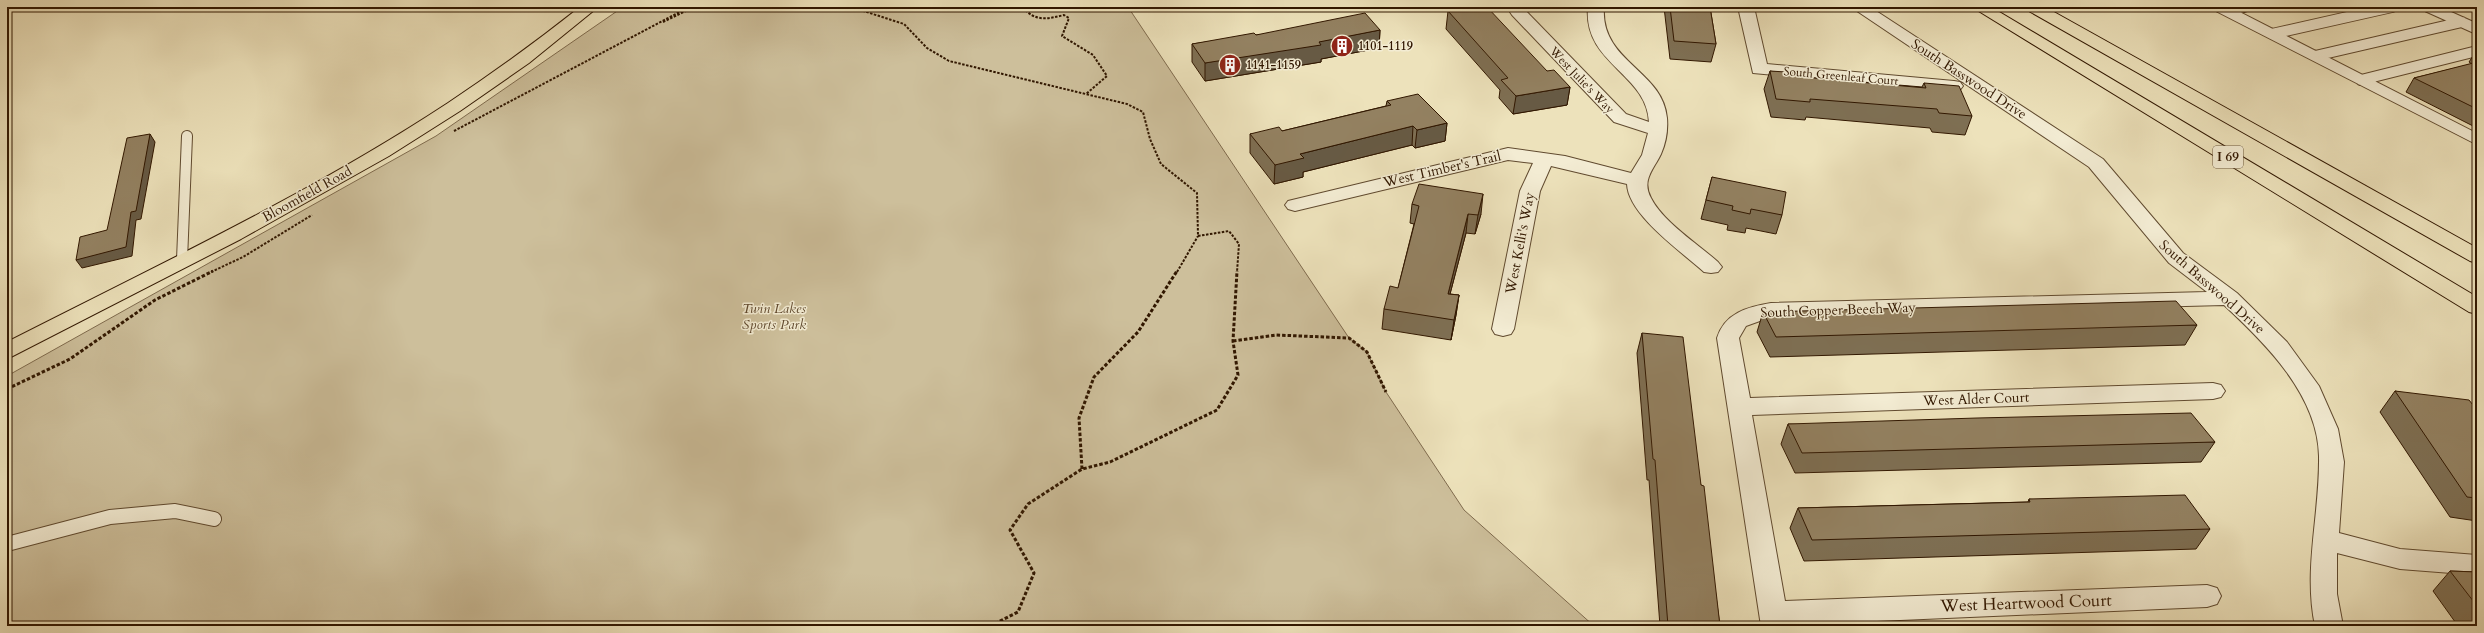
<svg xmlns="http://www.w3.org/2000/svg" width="2484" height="633" viewBox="0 0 2484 633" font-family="Cardo,serif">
<rect width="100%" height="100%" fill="#ede2bb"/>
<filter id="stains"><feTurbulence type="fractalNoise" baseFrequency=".005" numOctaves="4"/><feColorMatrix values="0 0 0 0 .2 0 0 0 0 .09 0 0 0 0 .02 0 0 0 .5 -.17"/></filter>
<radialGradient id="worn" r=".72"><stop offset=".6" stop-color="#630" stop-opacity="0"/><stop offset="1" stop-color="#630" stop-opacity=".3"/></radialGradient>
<!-- green -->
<path fill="#cdbf9b" stroke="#7f6b4e" d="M623,7H1128L1349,338L1367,352L1386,392L1464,510L1594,626H7V376L436,136Z"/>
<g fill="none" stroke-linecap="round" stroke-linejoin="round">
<!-- lane-far1 casing -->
<g stroke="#604a2f" stroke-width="12">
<path id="lane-far1" d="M2219,7L2477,139
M2428,7L2477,29
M2227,11L2244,7
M2272,34L2392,7
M2315,56L2462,22
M2361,80L2477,51
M182,260L187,136"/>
</g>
<!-- lane casing -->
<g stroke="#604a2f" stroke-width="16">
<path id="lane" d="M7,544L110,517L175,511L214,519"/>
</g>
<!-- street casing -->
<g stroke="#604a2f" stroke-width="2">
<path id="street" d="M1518,7L1524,9L1626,114L1649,122C1647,73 1583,64 1588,7H1604C1600,62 1663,70 1667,118C1668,130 1666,143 1661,154C1654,169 1641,180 1651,198C1663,222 1698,244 1718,262L1722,267L1718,272L1711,273L1704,272C1682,252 1628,215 1627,184L1551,166L1540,191L1514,329L1511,334L1503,336L1495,334L1492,329L1520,191L1533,163L1508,160L1295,211L1288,209L1285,205L1288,201L1508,148L1565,156L1631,173L1642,155L1648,133L1614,122L1512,15L1510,12L1512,9Z
M1738,7H1754L1767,64L1954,81L1960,82L1963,86L1960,90L1954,91L1753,73Z
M1851,7H1870L2103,159L2183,253L2237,293L2287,342L2319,386L2338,429L2344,462L2339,533L2400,549L2477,555V575L2400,569L2337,553V594L2343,626H2315C2303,569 2320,514 2319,456C2318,395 2265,343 2224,305L1771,317L1746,326L1739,338L1750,398L2213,383L2221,385L2225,391L2221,397L2213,399L1752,415L1785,601L2207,585L2217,588L2221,596L2217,604L2207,607L1761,626L1717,338C1725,313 1747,307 1771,303L2207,292L2169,263L2089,167Z"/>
</g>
<!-- primary casing -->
<g stroke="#311700" stroke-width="2">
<path id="primary" d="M580,7H598L529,63L460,111L389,156L241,239L7,359V342C156,266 308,195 448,103C493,73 537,41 580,7Z"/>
</g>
<!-- highway casing -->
<g stroke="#311700" stroke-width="2">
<path id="highway" d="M1972,7H1991L2477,297V314L2469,312Z
M2025,7H2045L2477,248V263L2470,261L2027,10Z"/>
</g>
<!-- path-far1 -->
<path stroke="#311700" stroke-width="2" stroke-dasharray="2.5 1.5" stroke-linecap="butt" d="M851,7L904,24L927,48L949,61L1127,104L1143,112L1150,139L1161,164L1197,193L1198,236L1229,231L1239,244L1237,272
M1023,7C1034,22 1048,19 1064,15L1069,18L1062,36L1093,55L1107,76L1086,94
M663,22L694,7
M454,131L689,7
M211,272L243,257L312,215
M1177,272L1198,236"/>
<!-- path -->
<path stroke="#311700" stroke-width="3" stroke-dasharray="3.5 2" stroke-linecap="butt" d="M1233,341L1276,335L1349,338L1367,352L1386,392
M7,389L70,359L155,300L213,271
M1082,469L1079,418L1094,377L1138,332L1177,271
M990,626L1018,612L1034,573L1010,530L1028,504L1082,469L1110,462L1217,410L1238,375L1233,341L1237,271"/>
<!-- lane-far1 -->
<use href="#lane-far1" stroke="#f3ecd3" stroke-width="10"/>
<!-- lane -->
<use href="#lane" stroke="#f3ecd3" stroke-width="14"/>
<!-- street -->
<use href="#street" fill="#f3ecd3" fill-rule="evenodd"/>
<!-- primary -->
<use href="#primary" fill="#ede2bb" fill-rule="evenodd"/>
<!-- highway -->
<use href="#highway" fill="#ede2bb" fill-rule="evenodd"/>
</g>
<!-- wall -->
<path fill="#7e6f53" stroke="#311700" d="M1664,7H1710L1716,44L1711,62L1670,59Z
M1448,11L1547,71L1570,87L1567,105L1513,114L1499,98L1500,90L1446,29Z
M1380,30L1379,48L1321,59V62L1205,81L1192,62V44L1256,35Z
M2477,50V128L2406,92L2414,78L2472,64L2469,62Z
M1770,71L1803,77L1922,87L1924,83L1972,116L1965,135L1932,132L1930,128L1806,117L1805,120L1771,117L1764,89Z
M1387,101L1447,123L1445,141L1415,148L1412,145L1303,172V177L1274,184L1250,153V134L1282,131L1386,106Z
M1712,177L1782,215L1776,234L1746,228L1745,233L1727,230L1728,225L1701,219Z
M1412,204L1481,214L1475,234L1466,233L1450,294L1459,295L1456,315L1451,340L1382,329L1384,309L1398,288L1414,224L1410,223Z
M1763,312L2197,325L2185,345L1770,357L1757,332Z
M1642,333L1701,485L1720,626H1660L1649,480H1647L1637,353Z
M2395,391L2477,410V521L2450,517L2380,412Z
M1788,424L2215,442L2201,462L1795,473L1781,444Z
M2029,499L2210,529L2196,549L1804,561L1790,528L1798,508L2028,502Z
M2450,571L2477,572V626H2458L2433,591Z"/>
<!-- shaded-wall -->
<path fill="#675a44" stroke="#311700" d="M1380,30L1379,48L1321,59V62L1205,81V63Z
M1570,87L1567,105L1513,114L1516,96Z
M1447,123L1445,141L1415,148L1417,130Z
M1413,126L1412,145L1303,172V177L1274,184L1275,165L1300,154Z
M150,134L155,142L141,219L136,220L132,256L82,268L76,260L131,212Z
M1483,194L1481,214L1475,234L1478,215Z
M1468,214L1466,233L1445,313L1448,294Z
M1459,295L1456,315L1451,340L1454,320Z"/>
<!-- building -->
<path fill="#938161" stroke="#311700" d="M1477,7H1487L1547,71L1554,70L1570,87L1516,96L1501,80L1508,78L1448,11Z
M1670,7H1710L1716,44L1674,41Z
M1365,13L1380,30L1319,42L1321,45L1205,63L1192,44L1254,33L1256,35Z
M2477,62V109L2414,78Z
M1770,71L1802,73L1803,77L1926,88L1924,83L1959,86L1972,116L1939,113L1937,109L1810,99V102L1776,99Z
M1418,94L1447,123L1417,130L1413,126L1300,154L1304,158L1275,165L1250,134L1279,127L1282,131L1391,105L1387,101Z
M150,134L136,211L131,212L126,247L76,260L80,237L107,230L127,138Z
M1712,177L1786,192L1782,215L1751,209L1750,214L1732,210L1733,206L1706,200Z
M1419,184L1483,194L1478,215L1468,214L1448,294L1459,295L1454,320L1384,309L1390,286L1398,288L1419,206L1412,204Z
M2176,301L2197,325L1776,337L1763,312Z
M1642,333L1683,337L1701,485L1704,486L1720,626H1668L1655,460L1653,459Z
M2395,391L2469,400L2477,410V498L2467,497Z
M2191,413L2215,442L1802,453L1788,424L1977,418Z
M2185,495L2210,529L1812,540L1798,508L2030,502L2029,499Z
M2450,571L2477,572V606Z"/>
<!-- icons -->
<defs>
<g id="building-disc" transform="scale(1.15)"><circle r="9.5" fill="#8f2418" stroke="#f3ecd3"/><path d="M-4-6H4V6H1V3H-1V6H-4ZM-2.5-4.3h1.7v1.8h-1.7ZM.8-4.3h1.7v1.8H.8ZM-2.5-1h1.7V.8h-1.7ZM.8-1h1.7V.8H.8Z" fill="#fff"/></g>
</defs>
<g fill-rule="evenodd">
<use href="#building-disc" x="1342" y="46"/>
<use href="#building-disc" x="1230" y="65"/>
</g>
<g text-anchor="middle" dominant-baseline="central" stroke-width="3" stroke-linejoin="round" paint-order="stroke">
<!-- far-poi labels -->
<g font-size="12" font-weight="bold" fill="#311700" stroke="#f3ecd3" text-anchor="start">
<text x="1358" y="46">1101-1119</text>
<text x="1246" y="65">1141-1159</text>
</g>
<!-- far-street labels -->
<g font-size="12" fill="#311700" stroke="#f3ecd3">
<text transform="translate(1841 76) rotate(5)">South Greenleaf Court</text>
<text transform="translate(1582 80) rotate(46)">West Julie's Way</text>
</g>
<!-- shield labels -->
<rect fill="#f3ecd3" stroke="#6b573f" stroke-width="1" x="2213" y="146" width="30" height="22" rx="3"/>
<g font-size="13" font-weight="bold" fill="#311700">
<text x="2228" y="157">I 69</text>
</g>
<!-- street labels -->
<g font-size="14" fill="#311700" stroke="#f3ecd3">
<text transform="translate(1969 79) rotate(33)">South Basswood Drive</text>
<text transform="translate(1442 169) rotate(-13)">West Timber's Trail</text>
<text transform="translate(307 194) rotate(-29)">Bloomfield Road</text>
<text transform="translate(1520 243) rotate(-79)">West Kelli's Way</text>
<text transform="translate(2212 287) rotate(41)">South Basswood Drive</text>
<text transform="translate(1838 310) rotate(-2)">South Copper Beech Way</text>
<text transform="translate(1976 399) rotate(-2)">West Alder Court</text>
</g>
<!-- park labels -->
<g font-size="14" font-style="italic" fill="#60492e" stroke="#f3ecd3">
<text x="774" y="308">Twin Lakes<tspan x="774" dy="16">Sports Park</tspan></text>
</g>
<!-- near-street labels -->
<g font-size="17" fill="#311700" stroke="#f3ecd3">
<text transform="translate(2026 603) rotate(-2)">West Heartwood Court</text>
</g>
</g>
<!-- margin -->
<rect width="2484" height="633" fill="none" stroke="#ede2bb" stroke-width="24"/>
<rect x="8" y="8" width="2468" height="617" fill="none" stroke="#311700" stroke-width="2"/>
<rect x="12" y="12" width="2460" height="609" fill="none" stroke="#311700"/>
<rect width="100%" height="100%" filter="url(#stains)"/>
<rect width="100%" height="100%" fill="url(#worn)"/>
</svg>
